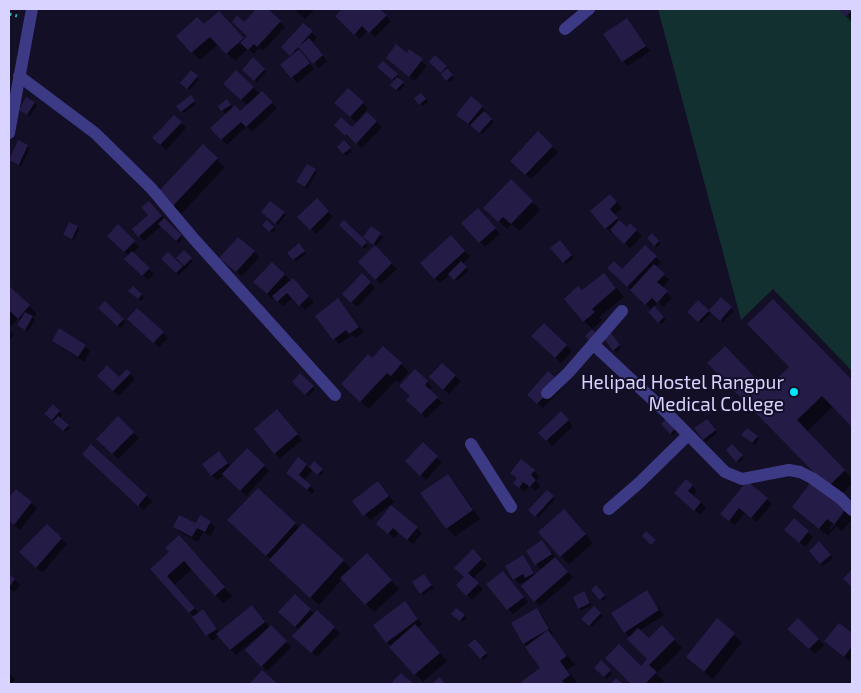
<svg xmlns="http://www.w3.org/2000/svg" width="861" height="693" viewBox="0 0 861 693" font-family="'Exo 2',sans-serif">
<rect width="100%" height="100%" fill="#130f26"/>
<!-- green -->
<path fill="#12302f" d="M658,9H844L852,21V371L773,289L741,320Z"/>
<!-- shadow -->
<path fill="#0007" fill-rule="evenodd" d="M258,9H266L285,27L263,51L259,48L254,54L248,49L235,61L218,44L200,60L178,36L204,25L227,20L245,40L248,36L244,23Z
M294,9H315L305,19Z
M343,9H378L391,21L375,37L368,30L360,39L336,16Z
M839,9H852V21L851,22Z
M626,20L650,51L628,66L623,61Z
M303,24L317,38L312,43L327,61L319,68L304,52L302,54L314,69L297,83L282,65L292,57L282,47Z
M410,51L427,66L415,81L393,63L407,55Z
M435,57L448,69L447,70L454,78L449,82L443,73L430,62Z
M253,59L266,72L257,82L243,70Z
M384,62L399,77L398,78L405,85L399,91L392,85L395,81L379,67Z
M192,72L199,79L190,90L182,83Z
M236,72L260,94L262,92L277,108L252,132L247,126L227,145L211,128L226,114L219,106L229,103L233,108L241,112L248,106L225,84Z
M349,90L368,108L356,122L341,108Z
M421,94L428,102L422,106L416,98Z
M193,99L196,104L184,113L182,111Z
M34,103L37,105L30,116L23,112Z
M482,107L487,112L485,114L494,122L482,134L463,120Z
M367,113L382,127L362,148L352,138L351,140L335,125L352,129Z
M174,116L186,128L166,150L154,138Z
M538,133L558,152L531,179L512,161Z
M18,141L30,148L21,166L9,160Z
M344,142L352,151L346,156L339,147Z
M203,146L225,167L181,214L159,193Z
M315,170L317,172L307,189L300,184Z
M511,181L540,210L519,231L512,224L507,229L485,208Z
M317,200L333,217L316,234L299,217Z
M615,200L622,208L614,215L627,229L630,225L642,236L630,248L613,232L611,233L592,212Z
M154,208L183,238L179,243L161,226L144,241L134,229L150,215Z
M284,213L286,215L278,225L265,214Z
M483,215L500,234L485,247L463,224Z
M344,221L368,245L365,249L340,225Z
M267,222L276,230L272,233L264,225Z
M118,226L139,247L133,253L154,274L148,280L125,259L129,256L109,236Z
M77,227L79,229L74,240L64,235Z
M371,228L383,237L376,246L367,239Z
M652,235L661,244L657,247L649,238Z
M456,242L470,257L462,264L469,270L457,281L450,274L440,283L435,278Z
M562,244L574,258L566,264L564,262Z
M298,245L306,254L296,261L289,253Z
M375,247L397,269L381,284L359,262Z
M645,247L661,262L656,267L669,280L662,288L672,298L663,307L658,302L653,307L666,320L661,324L650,312L652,310L609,268L622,271Z
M184,252L193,261L179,275L162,259L176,260Z
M254,252L259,257L242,276L226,263Z
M272,263L291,281L298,284L314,302L305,310L293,297L283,306L274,297L272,299L255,282Z
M604,274L624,297L599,317L602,320L592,329L584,321L582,292Z
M362,275L375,288L357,307L344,294Z
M9,287L37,314L33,318L35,320L28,331L21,327V321L18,318L9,329Z
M133,287L144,297L141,301L130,291Z
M721,299L734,311L723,322L712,312L701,323L689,312L699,302L709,312Z
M773,301L852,382V426L833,406L807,432L852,479V484L839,497L766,390L790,367Z
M105,303L126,322L120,328L100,308Z
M343,305L364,332L355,338L352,335L339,344L334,339Z
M134,324L163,333L168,338L159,347Z
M544,325L572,351L561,363L533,336Z
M9,329L14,335L9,341Z
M612,336L621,348L616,352L614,350Z
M53,341L85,346L90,351L84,362L59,346Z
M372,359L401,364L409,372L399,383L396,380L369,409L350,392Z
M442,364L461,381L449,394L436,382Z
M127,370L135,379L119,396L98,376L119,378Z
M415,370L432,387L429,390L442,403L426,418L408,400L411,396Z
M548,373L563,387L543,408L529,395Z
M300,375L315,389L308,396L293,382Z
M53,406L62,414L59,418L70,428L66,432L46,414Z
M561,413L573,426L552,446L540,433Z
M283,416L302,440L280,458L275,453Z
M118,418L139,438L118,459L98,439Z
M709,422L717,433L706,442L696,429Z
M663,424L680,428L673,435Z
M745,437H757L759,439L755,445Z
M423,444L442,462L426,480L406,461Z
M91,446L152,501L144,510L88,459Z
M732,446L744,458L739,463L728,450Z
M247,450L269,471L246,496L224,475L217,480L212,475L219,452L231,466Z
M298,459L309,468L314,463L324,472L320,476L313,469L304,481L315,491L312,494L292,478Z
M534,471L539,476L536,481L540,486L536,491L529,486L524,492L515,483Z
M447,475L455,483L480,519L455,536L447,528Z
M748,482L772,504L757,522L745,513L735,525L727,519Z
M811,484L843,509L847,505L852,510L851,516L852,519L842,531L836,526L828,536L793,507ZM844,509L846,510L831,530L829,528Z
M692,486L697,491L693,496L706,508L700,515L681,498Z
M383,488L394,502L370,520L354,501Z
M258,489L300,528L303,524L352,569L367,555L399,589L374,612L342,579L319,605L237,528Z
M16,490L37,508L20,530L9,521V495L10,497Z
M547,492L555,499L538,518L530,510Z
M572,519L593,543L569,564L561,556Z
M210,522L215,527L211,536L203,532L198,542L180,532L174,527Z
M377,523L417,528L422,533L413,544L399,532L394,538Z
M47,525L67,544L42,573L21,552Z
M808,532L813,537L805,547L791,535Z
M542,541L573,578L540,606L535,601L530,578L520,584L514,579L523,557L536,575L541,570L527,551Z
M819,543L833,558L823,566L810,551Z
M187,545L232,596L223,603L192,569L174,585L199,613L208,616L220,633L257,612L270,628L271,626L291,647L267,671L247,650L257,640L256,638L236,655L219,636L212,641L194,617L151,569Z
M473,551L487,565L472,579L483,589L472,600L458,585L466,577Z
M503,572L528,602L513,614L508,609Z
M9,575L20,585L14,592L9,588Z
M426,578L434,588L423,595L414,583Z
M596,587L606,598L603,601L593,590Z
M646,591L664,615L639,631L649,640L662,627L682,648L656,674L664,681L661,684H633L606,658L641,667L649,659L625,632Z
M584,592L592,605L582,610L579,608Z
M295,596L314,614L340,633L317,657L299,641V630L280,612Z
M594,607L603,616L592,627L583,619Z
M410,608L422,624L417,628L447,661L423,682L387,642Z
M456,610L467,618L463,622L455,616Z
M537,610L542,615L553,635L552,636L575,665L567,670L577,683L576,684H525L523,682L542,668L524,643Z
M717,620L742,642L713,679L695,665Z
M798,620L824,645L815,654L789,629Z
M839,624L852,635V657L849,661L831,646Z
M475,641L488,656L483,660L470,645Z
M601,662L612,673L607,679L595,668Z
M9,672L15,679L11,684H9Z
M262,672L276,684H253L252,683Z"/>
<!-- building -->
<path fill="#241b47" d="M256,9H268L281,21L257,47L254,44L248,50L240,43L247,36L232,22L237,15L244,22Z
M342,9H380L387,15L369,33L362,26L354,35L335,16Z
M838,9H852V11L845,17Z
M219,11L244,38L226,54L210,37L191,53L176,36L197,17L204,24Z
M627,18L646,46L622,62L603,34Z
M303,23L313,31L290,56L281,47Z
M309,38L323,55L313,64L298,47Z
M396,44L407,53L409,49L423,59L409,77L386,58Z
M299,49L310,63L291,78L280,65Z
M435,55L447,66L441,73L429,62Z
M253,57L265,69L254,81L242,70Z
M383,61L398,74L392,80L377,67Z
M447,68L453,75L446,81L441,74Z
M191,70L198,76L187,89L180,83Z
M236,70L254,87L241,100L223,84Z
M397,77L404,82L396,90L390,85Z
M348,88L364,102L350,117L334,103Z
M262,91L273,102L246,127L241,122L221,140L210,128L235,105L240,111Z
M421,93L426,99L419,105L414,98Z
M191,95L195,101L181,112L176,106Z
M471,96L483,106L468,124L456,115Z
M26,97L35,102L27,115L19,110Z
M227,99L231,105L221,111L218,106Z
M484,111L492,119L479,133L470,125Z
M367,112L377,121L356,144L346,134L345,136L334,125L341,117L352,127Z
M174,115L182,122L160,145L152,138Z
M538,131L553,146L525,175L510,161Z
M18,140L28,145L19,165L9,160Z
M344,140L351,148L343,154L337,147Z
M203,144L218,158L172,207L157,193Z
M307,164L316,169L305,187L296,182Z
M511,179L533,201L511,224L503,217L498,222L483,208Z
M610,194L617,202L610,209L618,218L605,229L590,211Z
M317,198L329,211L310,230L297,217Z
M149,201L162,216L138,237L132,229L148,215L141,207Z
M270,201L285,212L275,224L261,212Z
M478,208L496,228L479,243L461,223Z
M164,218L182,235L176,241L158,224Z
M267,220L274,227L269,232L262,225Z
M344,220L367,242L362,247L339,225Z
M619,220L627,227L630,223L637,230L624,244L610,230Z
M69,222L78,226L72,239L63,235Z
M118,224L135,241L124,252L107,236Z
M371,226L381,233L373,245L363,237Z
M652,233L659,241L654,246L647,238Z
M451,235L465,251L434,279L420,263Z
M238,237L255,251L236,272L219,258Z
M560,240L572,255L563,263L550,248Z
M299,243L305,251L293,260L287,253Z
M375,245L392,263L375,280L358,262Z
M645,245L657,256L627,287L607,268L614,261L622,269Z
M184,250L192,258L184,266L176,258Z
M132,251L150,268L142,276L124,259Z
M168,252L183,266L176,273L161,259Z
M461,261L467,267L454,280L448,274Z
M272,262L285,274L267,294L253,282Z
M654,264L665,274L657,282L668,291L657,303L652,298L645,305L630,290Z
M362,273L371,282L351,303L342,294Z
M604,273L616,288L592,309L595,312L583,322L564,299L578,286L582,290Z
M293,278L309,296L299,306L287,293L277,302L272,296Z
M9,286L30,305L18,319L9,310Z
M133,286L142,294L138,299L128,291Z
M721,297L732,307L720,321L709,311L698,322L687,312L698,300L709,310Z
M338,298L359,327L349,334L346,330L333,340L315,316Z
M773,299L852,380V427L822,396L797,420L845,470L828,487L707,363L725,346L766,389L789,367L747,324Z
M105,301L124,319L117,326L98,308Z
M654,306L664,317L658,323L648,312Z
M137,308L164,332L153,343L127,319Z
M25,312L33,316L25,330L17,325Z
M544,323L567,345L555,358L531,336Z
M59,328L86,345L78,357L52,341Z
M592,329L598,336L591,342L585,336Z
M610,332L620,345L613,351L603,337Z
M383,346L402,363L391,376L387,373L360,402L341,384L368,354L372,358Z
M442,363L456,375L443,390L429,377Z
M107,365L119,377L127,369L131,373L113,391L97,376Z
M415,369L428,381L425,385L438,397L421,414L406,400L410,396L399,386Z
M548,371L559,381L537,404L527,395Z
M300,373L314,386L305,395L292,382Z
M53,404L60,411L52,420L44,414Z
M277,409L298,434L274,454L254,429Z
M561,411L569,420L546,441L538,433Z
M670,415L679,425L670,434L661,424Z
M58,416L69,425L63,431L53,422Z
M118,416L134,432L112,454L96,439Z
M707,419L716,430L703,440L694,428Z
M747,428L758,436L752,443L741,435Z
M423,442L438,456L420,476L405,461Z
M91,444L147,495L138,506L82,454Z
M732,444L743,455L736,462L726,450Z
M247,448L265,465L240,491L222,474Z
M219,451L228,463L211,476L202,464Z
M298,457L307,464L299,475L311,485L307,490L286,473Z
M521,459L535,470L531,475L536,480L530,487L523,482L519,488L513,483L517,478L510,473Z
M314,461L323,469L317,475L309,467Z
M448,474L473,510L446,529L420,493Z
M686,479L693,485L688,491L701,502L694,511L674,493Z
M378,481L389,496L363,516L352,501Z
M747,481L768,498L751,518L739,508L729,521L720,514Z
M811,482L843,507L844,511L834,524L827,519L819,529L792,507Z
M258,488L296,523L266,556L227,520Z
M16,489L32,502L14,525L9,521V497Z
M547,490L554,496L535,517L528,510Z
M391,505L418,527L407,540L393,528L388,534L376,524Z
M564,509L586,534L560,557L538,532Z
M179,515L196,523L200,515L211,521L205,532L197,528L192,537L173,527Z
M794,518L809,531L799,543L784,530Z
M303,523L344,560L310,598L269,560Z
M47,524L62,538L36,568L19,552Z
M646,531L656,540L651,545L642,536Z
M179,535L225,587L215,596L184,561L167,576L195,608L189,613L150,569L169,552L165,548Z
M542,540L552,554L535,565L526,551Z
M819,541L831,555L820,564L809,551Z
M473,549L482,559L468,573L479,583L466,596L456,585L464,577L454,568Z
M367,553L392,580L365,605L340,578Z
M523,555L534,573L525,578L523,574L513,580L505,566Z
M555,557L568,572L534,602L521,586Z
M852,569V587L843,579Z
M503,571L524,597L507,610L486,584Z
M9,574L15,579L9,587Z
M424,574L432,585L420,594L412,582Z
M596,585L605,595L600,600L591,590Z
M647,590L659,610L624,633L611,613Z
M584,591L590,603L578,609L573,597Z
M295,594L311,609L295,627L278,612Z
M405,601L418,619L386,643L373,625Z
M252,605L265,622L230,650L216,634Z
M594,606L601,613L589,626L581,619Z
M456,608L465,615L460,621L451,614Z
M537,608L549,629L523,644L511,623Z
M203,609L217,629L206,636L192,617Z
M317,610L335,627L311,653L292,636Z
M717,618L735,633L704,672L686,657Z
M798,618L819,639L809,649L787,629Z
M839,623L852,633V646L844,657L824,641Z
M415,624L440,653L414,675L389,647Z
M271,625L287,641L261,667L245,650Z
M662,625L675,639L649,665L657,672L645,684H631L605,658L619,644L641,666L647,659L627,639L638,628L649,638Z
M548,630L567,656L560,661L570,675L562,681L565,684H523L521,682L540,668L525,647Z
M475,639L487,653L480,659L468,645Z
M601,660L611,670L604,677L594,668Z
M262,670L278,684L250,683Z
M401,673L414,684H395L392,682Z
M439,677L446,684H432Z
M616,678L623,684H610Z"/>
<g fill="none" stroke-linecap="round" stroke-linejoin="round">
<!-- path -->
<path stroke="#2fb8b0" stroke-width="3" stroke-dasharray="2.5 4" stroke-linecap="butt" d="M9,14L17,16"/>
<!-- street -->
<path stroke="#3d3a85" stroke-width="12" d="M565,29L589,9
M19,76L95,133L151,188L194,239L335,395
M9,133L32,9
M593,344L666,412L725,472L742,479L789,470L800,472L812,478L840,498L852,510
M547,393L569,372L622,311
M471,444L511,507
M609,509L639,483L688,435"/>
</g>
<!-- markers -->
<circle fill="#00e5ff" stroke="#130f26" stroke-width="2" cx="794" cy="392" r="5"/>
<g text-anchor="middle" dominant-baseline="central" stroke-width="4" stroke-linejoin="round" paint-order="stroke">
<!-- poi labels -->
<g font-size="19" fill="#d9d4ff" stroke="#130f26" text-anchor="end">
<text x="784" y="381">Helipad Hostel Rangpur<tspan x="784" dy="22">Medical College</tspan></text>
</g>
</g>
<!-- border -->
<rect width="861" height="693" fill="none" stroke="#d9d4ff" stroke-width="20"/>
</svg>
